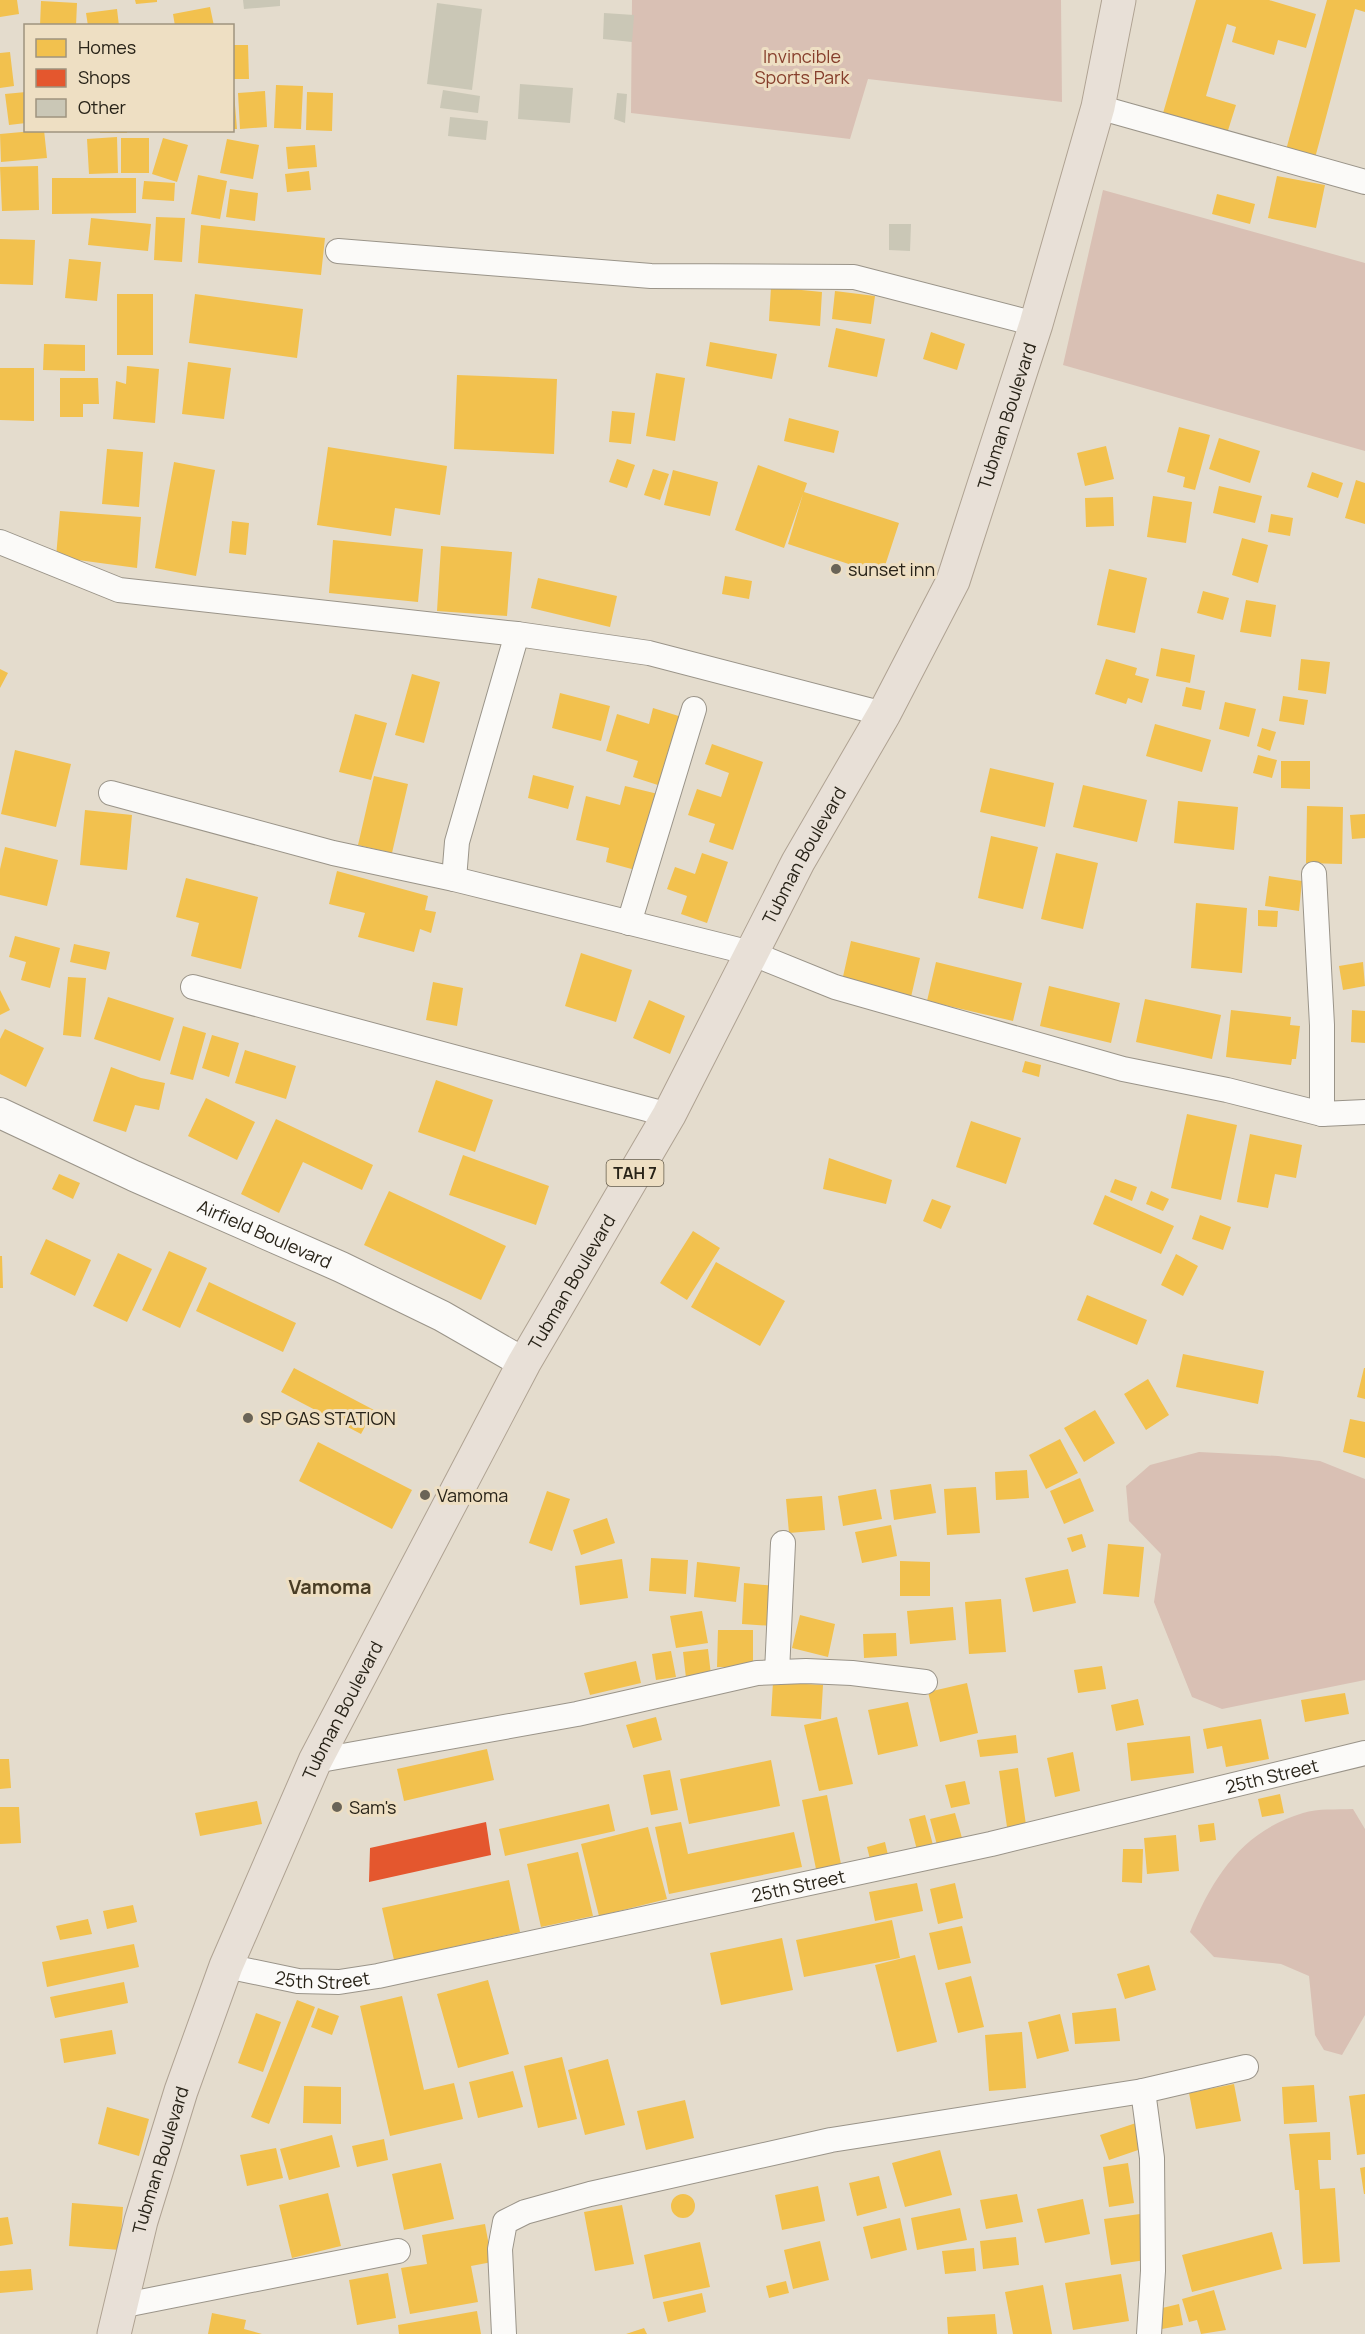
<svg xmlns="http://www.w3.org/2000/svg" width="1365" height="2334" viewBox="0 0 1365 2334" font-family="Manrope,sans-serif">
<rect width="100%" height="100%" fill="#e4dccd"/>
<!-- green -->
<path fill="#d9c0b4" d="M632,0H1061L1062,102L868,79L850,139L631,113Z
M1103,190L1365,263V451L1063,365Z
M1199,1452L1278,1456L1320,1461L1365,1479V1680L1222,1709L1192,1697L1154,1602L1161,1554L1129,1521L1126,1486L1150,1465Z
M1353,1809L1365,1829V2015L1342,2055L1324,2050L1315,2035L1309,1976L1281,1964L1214,1957L1190,1932C1213,1877 1242,1831 1303,1813C1318,1808 1337,1810 1353,1809Z"/>
<!-- homes -->
<path fill="#f2c14e" d="M0,0H17L19,14L0,17Z
M135,0H157V2L136,4Z
M1196,0H1269L1316,14L1306,48L1278,40L1274,55L1232,42L1236,27L1227,24L1206,96L1236,105L1225,140L1161,120Z
M1327,0H1365V12L1355,9L1315,158L1286,150Z
M41,1L77,3L76,26H40Z
M210,7L214,26H175L173,14Z
M117,9L119,26H88L86,13Z
M232,45H248L249,79H232Z
M10,52L14,86L0,88V53Z
M276,85L303,86L301,129L274,128Z
M265,91L267,127L240,129L238,93Z
M26,92V123L9,125L5,94Z
M307,92L333,93L332,131L306,130Z
M232,93H234L237,129H232Z
M44,130L47,158L1,162L0,134Z
M100,130H127V133H100Z
M117,137L118,173L89,174L87,139Z
M121,138H149V173H121Z
M163,138L188,145L177,182L152,174Z
M227,139L259,145L253,179L220,173Z
M315,145L317,167L288,169L286,147Z
M38,166L39,210L2,211L0,167Z
M309,171L311,190L287,192L285,174Z
M198,175L227,181L220,219L191,214Z
M1277,176L1325,185L1316,228L1268,218Z
M52,178H136V213L52,214Z
M144,181L175,183L174,201L142,199Z
M230,189L258,193L255,221L226,217Z
M1217,194L1255,204L1250,224L1212,214Z
M156,217L185,218L182,262L154,260Z
M91,218L151,224L148,251L88,245Z
M201,225L325,238L321,275L198,263Z
M0,239L35,240L33,285L0,284Z
M69,259L101,262L97,301L65,298Z
M771,287L822,292L820,326L769,321Z
M835,291L875,296L871,324L832,319Z
M117,294H153V355H117Z
M195,294L303,309L297,358L189,343Z
M836,328L885,339L877,377L828,367Z
M931,332L965,344L957,370L923,359Z
M710,342L777,354L772,379L706,366Z
M44,344L85,345V371L43,370Z
M188,362L231,368L224,419L182,414Z
M127,366L159,369L155,423L113,419L116,381L126,384Z
M0,368H34V421L0,420Z
M656,373L685,378L675,441L646,436Z
M457,375L557,379L554,454L454,449Z
M60,378H98L99,404H83V417H60Z
M612,411L635,413L631,444L609,442Z
M789,418L839,431L834,453L784,441Z
M1179,427L1210,435L1195,490L1183,487L1185,477L1167,472Z
M1219,438L1260,451L1250,483L1209,469Z
M1106,446L1114,479L1085,486L1077,453Z
M328,447L447,466L440,515L395,508L391,536L317,525Z
M107,449L143,452L139,507L102,504Z
M617,459L635,465L627,488L609,482Z
M174,462L215,470L196,576L155,568Z
M758,465L807,483L804,492L899,523L882,575L788,544L803,494L784,548L735,530Z
M653,469L669,474L660,500L644,495Z
M673,470L718,482L710,516L664,505Z
M1312,472L1343,483L1338,498L1307,487Z
M1356,480L1365,483V524L1345,518Z
M1219,486L1262,496L1255,523L1213,513Z
M1153,496L1192,502L1186,543L1147,537Z
M1113,497L1114,526L1086,527L1085,498Z
M60,511L141,517L137,568L56,557Z
M1271,514L1293,518L1290,536L1268,532Z
M232,521L249,523L246,555L229,553Z
M1242,538L1268,545L1258,583L1232,575Z
M333,540L423,549L418,602L329,593Z
M441,546L512,552L507,616L437,611Z
M1109,569L1147,578L1135,633L1097,625Z
M725,576L752,581L749,599L722,594Z
M538,578L617,596L610,627L531,608Z
M1203,591L1229,598L1223,620L1197,613Z
M1246,600L1276,605L1271,637L1240,632Z
M1161,648L1195,655L1190,683L1156,676Z
M1106,659L1137,668L1135,675L1149,679L1142,703L1128,698L1126,704L1095,694Z
M1301,659L1330,662L1326,694L1298,690Z
M0,669L8,673L0,688Z
M412,674L440,682L424,743L395,735Z
M1186,687L1205,691L1201,710L1182,706Z
M560,693L610,706L601,741L552,728Z
M1283,696L1308,700L1304,725L1279,721Z
M1225,702L1256,709L1249,737L1219,729Z
M653,708L685,718L664,787L633,777L638,761L606,751L617,714L649,724Z
M355,714L387,723L371,780L339,772Z
M1155,724L1211,740L1202,772L1146,756Z
M1262,728L1276,732L1270,751L1257,746Z
M712,744L763,762L733,850L709,842L715,824L688,815L697,789L721,797L729,773L705,764Z
M15,750L71,764L56,827L1,814Z
M1258,755L1277,760L1272,778L1253,773Z
M1281,761H1310V789L1281,788Z
M990,768L1054,783L1045,827L980,812Z
M533,775L574,786L568,809L528,798Z
M374,776L408,784L392,853L358,845Z
M1083,785L1147,800L1137,842L1073,827Z
M625,786L658,794L639,871L606,862L609,848L576,840L586,796L620,805Z
M1178,801L1238,807L1234,850L1174,843Z
M1307,806L1343,807L1342,864L1306,863Z
M85,810L132,815L127,870L80,865Z
M1365,814V838L1352,839L1350,815Z
M991,836L1038,847L1023,909L978,898Z
M5,847L58,860L47,906L0,895V869Z
M702,853L728,862L707,923L681,914L687,896L667,889L675,867L695,874Z
M1056,853L1098,863L1083,929L1041,919Z
M337,871L428,896L425,910L436,912L431,933L420,929L414,952L358,937L365,913L329,904Z
M1269,876L1302,881L1299,911L1265,906Z
M186,878L258,897L241,969L191,956L199,923L176,917Z
M1196,903L1247,908L1242,973L1191,968Z
M1258,910L1278,911L1277,927L1258,926Z
M15,936L60,948L50,988L21,980L26,962L9,957Z
M851,941L920,958L911,997L842,981Z
M74,944L110,952L106,970L70,962Z
M581,953L632,970L616,1022L565,1006Z
M936,962L1022,983L1013,1021L927,1001Z
M1363,962L1365,986L1343,990L1339,966Z
M68,977L86,978L81,1037L63,1035Z
M433,982L463,988L457,1026L426,1020Z
M1049,986L1120,1003L1111,1043L1040,1026Z
M0,990L10,1010L0,1015Z
M108,997L174,1018L160,1061L94,1039Z
M1145,999L1221,1015L1212,1059L1136,1042Z
M649,1000L685,1016L670,1054L633,1038Z
M1231,1010L1291,1017L1290,1025L1300,1026L1296,1059H1292L1291,1065L1226,1057Z
M1352,1010L1365,1011V1043L1351,1042Z
M183,1026L206,1033L193,1080L170,1074Z
M5,1029L44,1048L26,1087L0,1074V1039Z
M212,1035L239,1043L229,1077L202,1068Z
M245,1050L296,1066L286,1099L235,1083Z
M1025,1061L1041,1065L1039,1077L1022,1072Z
M111,1067L141,1078L165,1083L159,1110L135,1105L126,1132L93,1121Z
M436,1080L493,1100L475,1152L418,1132Z
M206,1098L255,1122L237,1160L188,1136Z
M1187,1114L1237,1125L1221,1200L1171,1188Z
M276,1119L373,1165L362,1190L303,1162L279,1213L241,1194Z
M971,1121L1021,1138L1006,1184L956,1167Z
M1250,1134L1302,1145L1296,1178L1275,1174L1268,1208L1237,1202Z
M463,1155L549,1186L536,1225L449,1195Z
M829,1158L892,1180L886,1204L823,1189Z
M59,1174L80,1183L73,1199L52,1189Z
M1115,1179L1137,1187L1132,1201L1110,1192Z
M389,1191L506,1246L481,1300L364,1245Z
M1151,1191L1169,1199L1163,1211L1146,1204Z
M1105,1195L1174,1226L1161,1254L1093,1224Z
M932,1199L951,1206L941,1229L923,1221Z
M1200,1215L1231,1227L1223,1250L1192,1239Z
M693,1231L720,1248L687,1300L660,1283Z
M46,1239L91,1260L75,1296L30,1274Z
M169,1251L207,1268L180,1328L142,1310Z
M118,1253L152,1269L127,1322L93,1306Z
M1176,1254L1198,1266L1183,1296L1161,1285Z
M0,1256H2L3,1288H0Z
M716,1262L785,1301L760,1346L691,1307Z
M209,1282L296,1323L283,1352L196,1311Z
M1087,1295L1147,1320L1137,1345L1077,1320Z
M1183,1354L1264,1371L1258,1404L1176,1387Z
M294,1368L374,1410L361,1434L281,1392Z
M1364,1368H1365V1399L1357,1397Z
M1148,1379L1169,1415L1146,1430L1124,1394Z
M1095,1410L1115,1443L1084,1462L1064,1428Z
M1350,1419L1365,1422V1458L1343,1452Z
M1060,1439L1078,1473L1046,1489L1029,1455Z
M318,1442L412,1490L392,1529L299,1481Z
M1027,1470L1029,1498L996,1500L995,1472Z
M1080,1478L1094,1511L1064,1524L1050,1491Z
M931,1484L936,1513L894,1520L890,1490Z
M976,1487L980,1533L947,1535L944,1489Z
M876,1489L882,1519L843,1526L838,1496Z
M547,1491L570,1499L552,1551L529,1543Z
M822,1496L825,1530L789,1533L786,1499Z
M607,1518L615,1543L581,1555L573,1530Z
M891,1525L897,1556L862,1563L855,1532Z
M1082,1534L1086,1547L1072,1552L1067,1538Z
M1108,1544L1144,1547L1139,1597L1103,1594Z
M651,1558L688,1560L686,1594L649,1591Z
M622,1559L628,1598L580,1605L575,1566Z
M900,1561L930,1562V1596H900Z
M697,1562L740,1567L736,1602L694,1597Z
M1068,1569L1076,1603L1033,1612L1025,1578Z
M744,1583L776,1586L773,1626L742,1624Z
M1001,1599L1006,1652L969,1654L965,1602Z
M953,1607L956,1640L910,1644L907,1611Z
M702,1611L708,1643L676,1648L670,1616Z
M800,1615L835,1624L828,1657L792,1648Z
M718,1630H753V1667H717Z
M896,1633L897,1656L864,1658L863,1634Z
M708,1649L711,1675L686,1678L683,1652Z
M671,1651L676,1677L656,1680L652,1654Z
M636,1661L641,1683L590,1695L584,1673Z
M1102,1666L1106,1689L1078,1693L1074,1670Z
M773,1682L823,1685L821,1719L771,1716Z
M967,1683L978,1733L940,1742L928,1692Z
M1345,1693L1349,1714L1305,1722L1301,1700Z
M1138,1699L1144,1725L1116,1731L1111,1705Z
M908,1702L918,1746L878,1755L868,1710Z
M656,1717L662,1740L633,1748L626,1725Z
M837,1717L853,1784L819,1791L804,1725Z
M1261,1719L1269,1759L1226,1767L1222,1746L1207,1749L1203,1729Z
M1016,1735L1018,1753L980,1757L977,1740Z
M1190,1736L1194,1773L1131,1781L1127,1743Z
M487,1749L494,1780L404,1801L397,1769Z
M1073,1752L1080,1791L1055,1797L1047,1758Z
M0,1759H9L11,1788L0,1789Z
M771,1760L780,1806L689,1824L680,1779Z
M1018,1768L1026,1825L1007,1827L999,1771Z
M670,1770L678,1810L651,1815L643,1775Z
M965,1781L970,1804L951,1808L945,1785Z
M1280,1794L1284,1813L1262,1817L1258,1799Z
M827,1795L841,1864L816,1869L802,1800Z
M257,1801L262,1824L200,1836L195,1813Z
M609,1804L615,1831L505,1856L499,1829Z
M0,1807H19L21,1843L0,1844Z
M955,1813L962,1838L937,1845L930,1819Z
M925,1815L933,1845L917,1850L909,1819Z
M681,1822L688,1854L794,1832L802,1867L669,1894L655,1827Z
M1214,1823L1216,1840L1200,1842L1198,1825Z
M648,1827L667,1899L599,1916L581,1844Z
M1176,1835L1179,1871L1147,1874L1144,1838Z
M885,1842L888,1855L870,1859L867,1847Z
M1123,1849H1143L1142,1883L1122,1882Z
M578,1852L593,1916L541,1927L527,1864Z
M509,1880L520,1932L394,1960L382,1908Z
M917,1883L923,1911L875,1921L869,1892Z
M955,1883L963,1918L938,1924L930,1889Z
M133,1905L137,1922L107,1929L103,1911Z
M88,1919L92,1934L60,1940L56,1926Z
M892,1920L900,1958L804,1977L796,1940Z
M962,1926L971,1963L938,1970L929,1933Z
M782,1938L793,1990L721,2005L710,1953Z
M134,1944L139,1967L47,1987L42,1962Z
M915,1955L937,2042L897,2052L875,1965Z
M1149,1965L1156,1990L1125,1999L1117,1974Z
M971,1976L984,2027L958,2033L945,1983Z
M488,1980L509,2054L458,2068L437,1994Z
M124,1982L128,2003L55,2018L50,1997Z
M402,1996L424,2090L454,2083L463,2119L390,2136L360,2006Z
M297,2000L315,2007L269,2124L251,2117Z
M318,2008L339,2016L332,2035L311,2027Z
M1116,2008L1120,2041L1075,2044L1072,2013Z
M256,2013L281,2022L263,2072L238,2063Z
M1060,2014L1069,2051L1037,2059L1028,2022Z
M112,2030L116,2054L64,2063L60,2039Z
M1022,2032L1026,2088L989,2091L985,2035Z
M562,2057L577,2119L538,2128L524,2066Z
M608,2059L625,2125L585,2135L568,2070Z
M513,2071L523,2107L478,2118L469,2082Z
M1234,2084L1241,2121L1196,2129L1189,2093Z
M1314,2085L1317,2122L1284,2124L1282,2087Z
M304,2086L341,2087V2124L303,2123Z
M1365,2094V2154L1357,2155L1349,2096Z
M685,2100L694,2138L646,2150L637,2111Z
M107,2107L149,2119L139,2156L98,2144Z
M1136,2123L1144,2148L1109,2160L1100,2135Z
M1330,2132L1331,2160H1318L1320,2189L1335,2188L1340,2262L1303,2264L1299,2190H1295L1289,2134Z
M332,2135L340,2167L289,2180L280,2149Z
M384,2139L388,2160L357,2167L352,2146Z
M276,2148L283,2178L247,2186L240,2155Z
M940,2150L952,2195L905,2207L892,2163Z
M441,2163L454,2219L404,2230L392,2174Z
M1128,2163L1134,2203L1109,2207L1103,2167Z
M1365,2167V2194H1364L1360,2168Z
M879,2176L887,2208L857,2216L849,2183Z
M818,2186L825,2221L782,2230L775,2195Z
M328,2193L341,2246L292,2258L279,2205Z
M671 2206a12 12 0 1 1 24 0a12 12 0 1 1-24 0Z
M1017,2194L1023,2222L986,2229L980,2200Z
M1083,2199L1090,2234L1045,2243L1037,2209Z
M72,2203L123,2207L120,2250L69,2246Z
M622,2205L634,2264L595,2271L584,2212Z
M960,2208L967,2240L917,2250L911,2218Z
M1140,2214L1146,2260L1111,2265L1104,2219Z
M8,2217L13,2244L0,2246V2218Z
M900,2218L907,2250L871,2259L863,2227Z
M485,2224L492,2262L471,2266L478,2302L410,2314L401,2268L427,2264L422,2235Z
M1272,2232L1282,2269L1192,2292L1182,2255Z
M1016,2237L1019,2265L983,2269L980,2241Z
M820,2241L829,2280L793,2289L784,2250Z
M700,2242L710,2287L653,2299L644,2255Z
M974,2248L976,2271L945,2274L942,2251Z
M31,2269L33,2290L0,2293V2271Z
M388,2273L396,2318L357,2325L349,2280Z
M1121,2274L1129,2321L1073,2330L1065,2283Z
M786,2281L789,2293L769,2298L766,2286Z
M1043,2285L1052,2334H1013L1005,2292Z
M1214,2290L1226,2330L1201,2334L1197,2320L1189,2322L1182,2299Z
M702,2293L706,2312L668,2322L663,2302Z
M1179,2304L1183,2325L1162,2329L1158,2309Z
M477,2311L481,2334H399L398,2325Z
M212,2313L246,2320L244,2329L262,2334H208Z
M995,2314L997,2334H948L947,2317Z
M644,2328L647,2334H626Z"/>
<!-- shops -->
<path fill="#e4572e" d="M486,1822L491,1855L369,1882L370,1848Z"/>
<!-- building -->
<path fill="#cac7b6" d="M243,0H280V6L244,9Z
M437,3L482,9L472,90L427,84Z
M604,13L634,15L632,42L603,39Z
M520,84L573,88L570,123L518,119Z
M443,90L480,96L478,113L440,108Z
M617,93L627,94L625,123L614,119Z
M450,117L488,121L486,140L448,136Z
M889,224H911L910,251L889,250Z"/>
<g fill="none" stroke-linecap="round" stroke-linejoin="round">
<!-- minor casing -->
<g stroke="#9a9489" stroke-width="26">
<g id="minor">
<path d="M1098,107L1365,182"/>
<path d="M338,251L651,276L854,277L1036,324"/>
<path d="M0,542L119,590L517,634L649,653L884,714"/>
<path d="M517,634L457,842L454,879L751,953L835,987L1123,1069L1227,1090L1322,1114L1365,1112"/>
<path d="M111,793L333,853L454,879"/>
<path d="M1314,874L1322,1025V1114"/>
<path d="M629,923L694,709"/>
<path d="M193,987L669,1115"/>
<path d="M777,1672L783,1543"/>
<path d="M315,1761L577,1714L757,1673L806,1671L852,1673L925,1682"/>
<path id="s1" d="M226,1966L298,1981L339,1982L378,1976L991,1844L1365,1753"/>
<path d="M1143,2091L1152,2158L1153,2271L1149,2334"/>
<path d="M120,2306L398,2251"/>
<path d="M504,2334L500,2249L505,2222L525,2212L590,2194L831,2140L1143,2091L1246,2067"/>
</g>
</g>
<!-- tertiary casing -->
<g stroke="#9a9489" stroke-width="32">
<g id="tertiary">
<path id="s2" d="M0,1113L134,1176L341,1267L442,1316L524,1363"/>
</g>
</g>
<!-- trunk casing -->
<g stroke="#afa292" stroke-width="35">
<g id="trunk">
<path id="s3" d="M114,2334L141,2221L181,2091L226,1966L315,1761L524,1363L669,1115L798,862L884,714L953,581L1036,324L1098,107L1119,0"/>
</g>
</g>
<!-- minor -->
<use href="#minor" stroke="#fbfaf8" stroke-width="24"/>
<!-- tertiary -->
<use href="#tertiary" stroke="#fbfaf8" stroke-width="30"/>
<!-- trunk -->
<use href="#trunk" stroke="#e8e0d7" stroke-width="33"/>
</g>
<!-- markers -->
<g fill="#6a6457" stroke="#eedfc3" stroke-width="2">
<circle cx="836" cy="569" r="6"/>
<circle cx="248" cy="1418" r="6"/>
<circle cx="425" cy="1495" r="6"/>
<circle cx="337" cy="1807" r="6"/>
</g>
<g text-anchor="middle" dominant-baseline="central" stroke-width="6" stroke-linejoin="round" paint-order="stroke">
<!-- shield labels -->
<rect fill="#eedfc3" stroke="#635b4b" stroke-width="1.5" x="606.5" y="1160" width="57" height="26" rx="4.5"/>
<g font-size="16" font-weight="bold" fill="#282318">
<text x="635" y="1173">TAH 7</text>
</g>
<!-- park labels -->
<g font-size="18" fill="#863e2b" stroke="#eedfc3">
<text x="802" y="56">Invincible<tspan x="802" dy="21">Sports Park</tspan></text>
</g>
<!-- street labels -->
<g font-size="18" fill="#282318" stroke="#eedfc3">
<text stroke="none"><textPath href="#s3" startOffset="2124">Tubman Boulevard</textPath></text>
<text stroke="none"><textPath href="#s3" startOffset="1638">Tubman Boulevard</textPath></text>
<text stroke="none"><textPath href="#s2" startOffset="291">Airfield Boulevard</textPath></text>
<text stroke="none"><textPath href="#s3" startOffset="1152">Tubman Boulevard</textPath></text>
<text stroke="none"><textPath href="#s3" startOffset="666">Tubman Boulevard</textPath></text>
<text stroke="none"><textPath href="#s1" startOffset="1070">25th Street</textPath></text>
<text stroke="none"><textPath href="#s1" startOffset="584">25th Street</textPath></text>
<text stroke="none"><textPath href="#s1" startOffset="98">25th Street</textPath></text>
<text stroke="none"><textPath href="#s3" startOffset="180">Tubman Boulevard</textPath></text>
</g>
<!-- poi labels -->
<g font-size="18" fill="#282318" stroke="#eedfc3" text-anchor="start">
<text x="848" y="569">sunset inn</text>
<text x="260" y="1418">SP GAS STATION</text>
<text x="437" y="1495">Vamoma</text>
<text x="349" y="1807">Sam's</text>
</g>
<!-- neighbourhood labels -->
<g font-size="20" font-weight="bold" fill="#493d25" stroke="#eedfc3">
<text x="330" y="1586">Vamoma</text>
</g>
</g>
<!-- legend -->
<rect x="24" y="24" width="210" height="108" fill="#eedfc3" stroke="#9f947f" stroke-width="1.5"/>
<rect x="36" y="39" width="30" height="18" fill="#f2c14e" stroke="#9f947f" stroke-width="1.5"/>
<text x="78" y="54" font-size="18" fill="#282318">Homes</text>
<rect x="36" y="69" width="30" height="18" fill="#e4572e" stroke="#9f947f" stroke-width="1.5"/>
<text x="78" y="84" font-size="18" fill="#282318">Shops</text>
<rect x="36" y="99" width="30" height="18" fill="#cac7b6" stroke="#9f947f" stroke-width="1.5"/>
<text x="78" y="114" font-size="18" fill="#282318">Other</text>
</svg>
